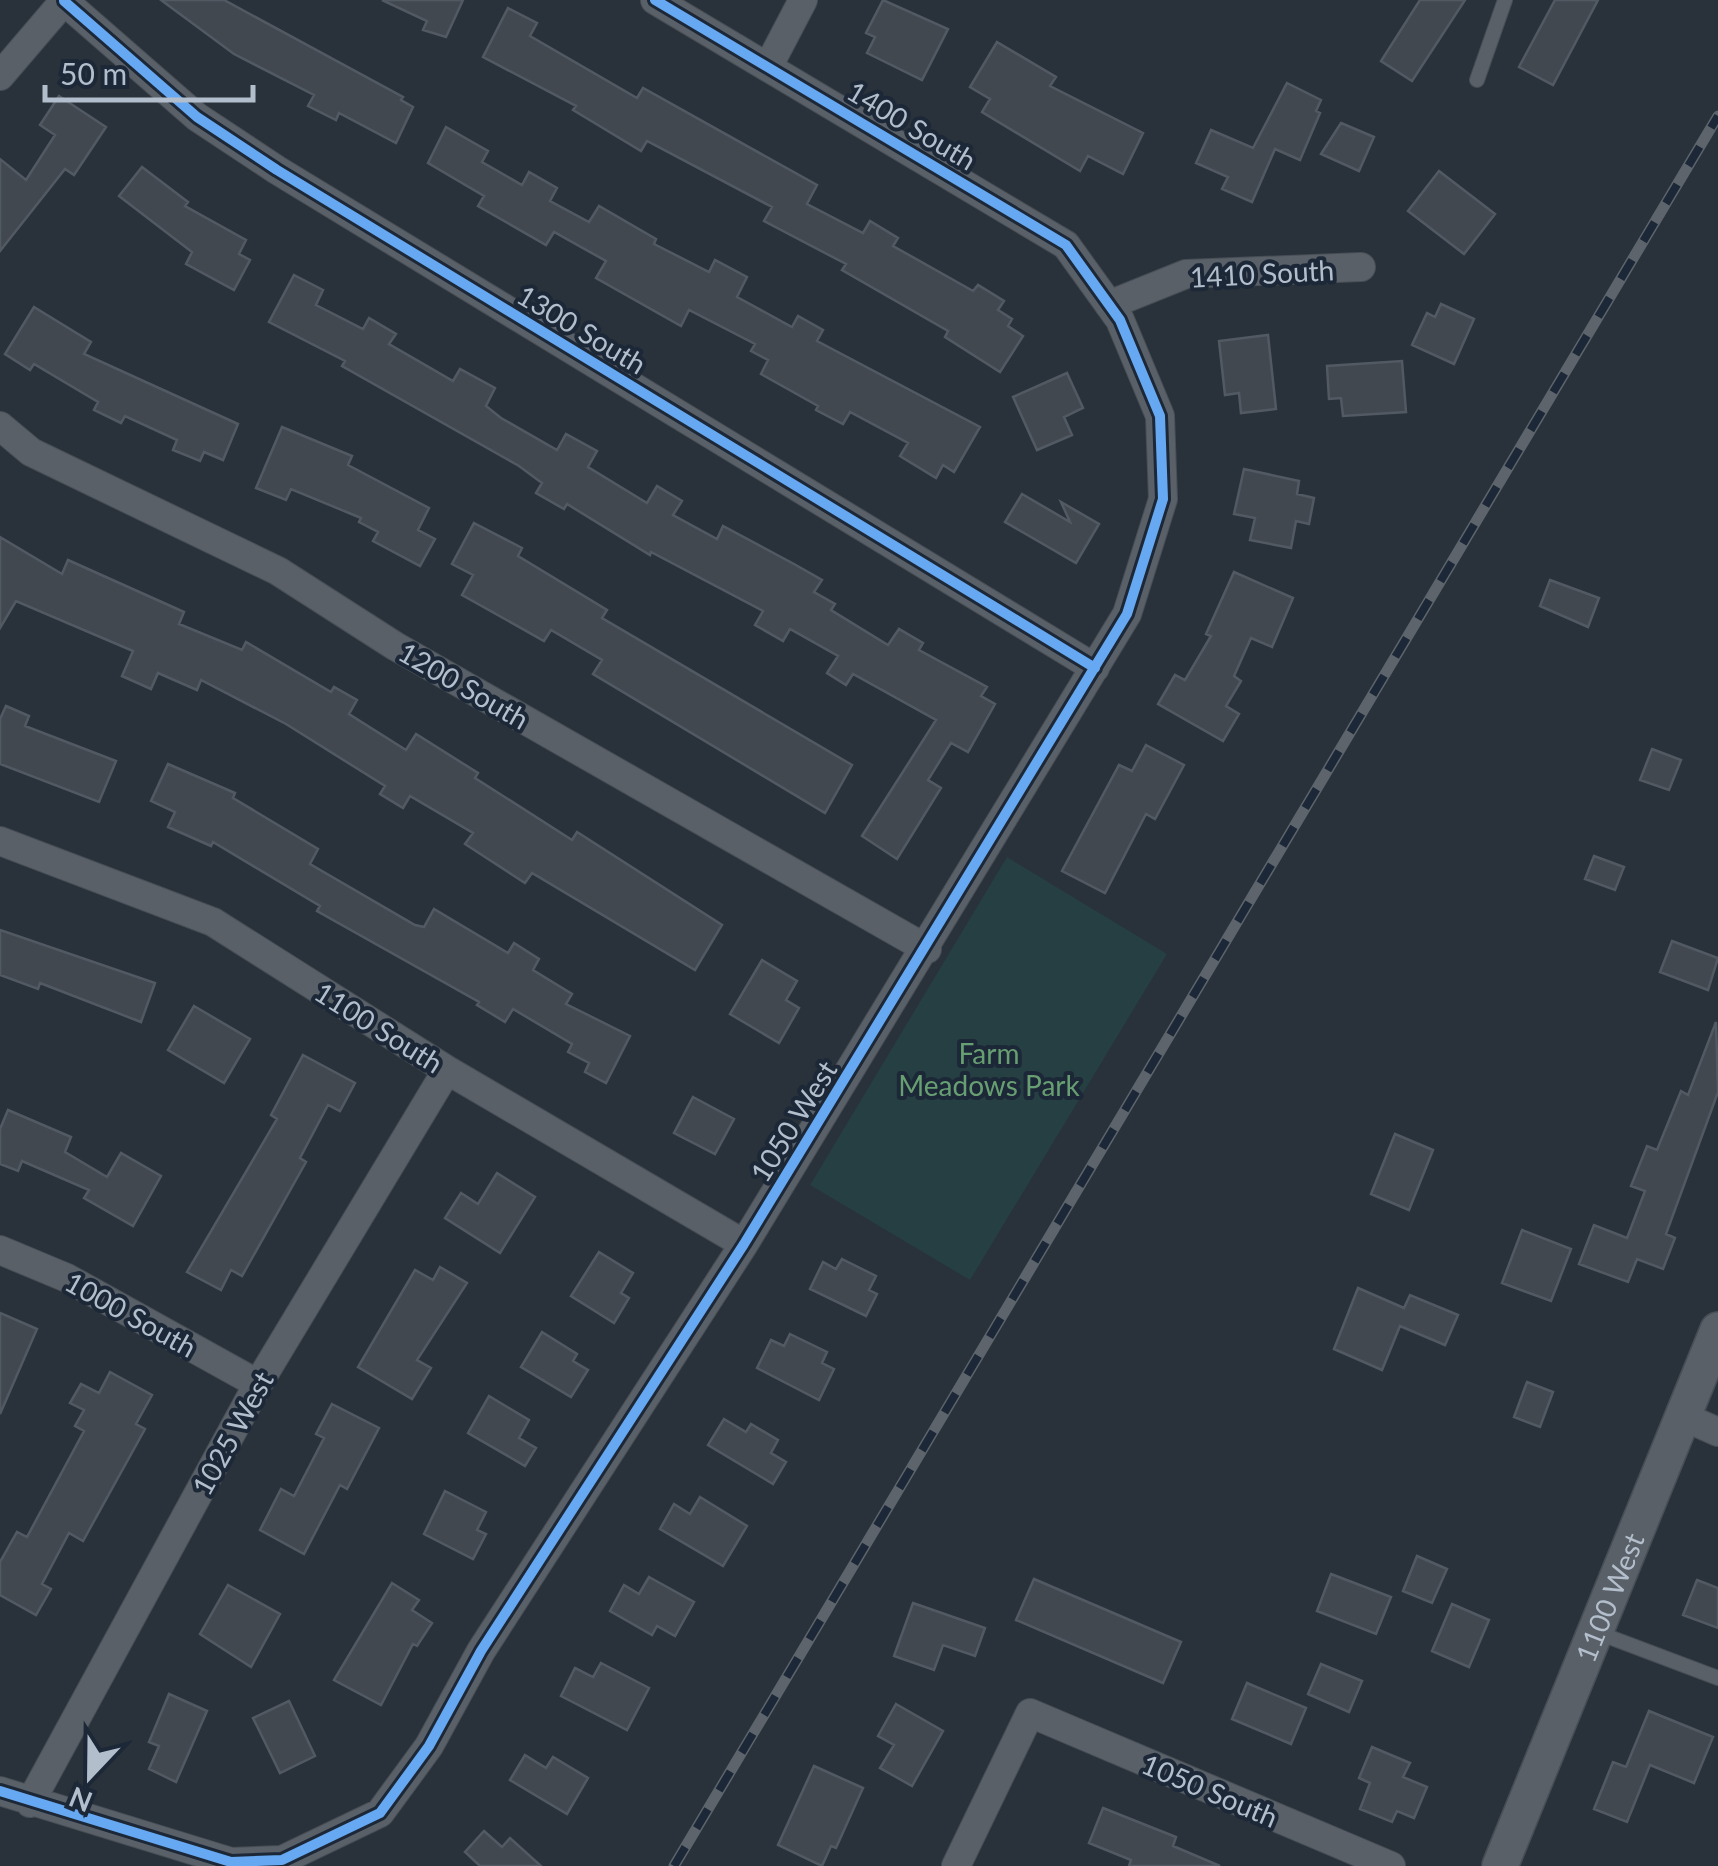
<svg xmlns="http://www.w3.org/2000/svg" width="1718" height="1866" viewBox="0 0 1718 1866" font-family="Lato,sans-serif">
<rect width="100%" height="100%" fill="#29323b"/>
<!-- green -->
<path fill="#253f42" d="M1007,857L1167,954L970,1280L810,1185Z"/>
<!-- building -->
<path fill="#414850" stroke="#525962" stroke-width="2.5" d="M161,0H224L403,97L401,100L413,107L396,143L339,113L336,120L308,106L314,95L234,54Z
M382,0H463L446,37L423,30L427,21Z
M883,0L948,29L922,80L867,53L875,37L866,33Z
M1420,0H1465L1412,81L1381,61Z
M1555,0H1598L1553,85L1519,67Z
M508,8L537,23L530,36L637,98L643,88L817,185L807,204L863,233L870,221L898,238L893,246L973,291L978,285L1004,301L998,310L1012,319L1008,326L1023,336L1000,372L945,337L948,331L842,270L846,264L764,221L772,207L647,141L641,151L573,110L576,106L483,57Z
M997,42L1056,77L1050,86L1143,133L1123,174L1088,156L1080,171L982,112L990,99L970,87Z
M1287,83L1321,100L1316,111L1320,113L1300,160L1275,149L1252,202L1222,189L1228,177L1196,163L1211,130L1253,148Z
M59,96L106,127L74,175L65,169L0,251V159L26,180L55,135L40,125Z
M1341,123L1374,137L1359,171L1321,154Z
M446,127L488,151L482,162L522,185L529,172L557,188L550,201L589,222L599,206L656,239L654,244L709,272L715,260L747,277L737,297L792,327L798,316L823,330L817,341L980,427L954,472L943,465L936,478L900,456L908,443L850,412L843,424L816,410L818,406L761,374L768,360L751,351L755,344L689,310L681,326L596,278L606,261L554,232L546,245L478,206L484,196L428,163Z
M142,167L188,202L185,206L246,240L239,254L250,260L234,290L186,264L192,252L119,196Z
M1439,171L1495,214L1464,254L1408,211Z
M294,275L323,290L316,305L363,329L369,318L396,334L389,344L453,381L460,369L495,388L486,406L501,418L557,450L566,434L597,451L588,467L647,503L657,486L682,501L673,515L717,539L723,526L794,564L822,580L814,592L835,604L831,610L888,645L899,629L923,643L919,650L987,687L981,696L995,704L968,752L951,743L928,780L941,788L897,859L862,836L936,720L853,674L846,685L827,673L838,656L790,629L783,641L755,625L763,611L651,552L650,555L567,504L564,509L536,493L542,483L519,466L342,366L345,361L269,322Z
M1441,304L1474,319L1454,364L1412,345L1427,313L1435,317Z
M34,307L91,342L84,354L238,424L223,460L204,452L200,461L173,450L177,440L125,416L121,423L94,410L98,402L34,364L30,370L5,354Z
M1268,335L1276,409L1241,413L1239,393L1225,395L1219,341Z
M1402,361L1406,412L1343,416L1341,398L1329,399L1327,366Z
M1067,373L1083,408L1064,417L1072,435L1037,450L1013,397Z
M282,427L352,456L348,465L429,508L418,530L435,539L420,566L373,541L378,532L359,522L361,518L291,489L286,500L256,488Z
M1244,469L1299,481L1297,494L1314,498L1309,524L1296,521L1291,548L1250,540L1255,518L1234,514Z
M1022,494L1070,522L1061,502L1099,524L1076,563L1005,522Z
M474,523L522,548L518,556L607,610L602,618L852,765L825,813L593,674L602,660L551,630L544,641L462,595L473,575L452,564Z
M0,537L62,574L68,560L184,612L179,624L242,650L246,642L331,692L334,687L357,700L349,714L406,750L416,734L478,773L475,778L572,840L577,832L722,925L695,970L532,873L525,883L465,844L473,833L410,796L403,808L380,794L385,786L286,724L201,680L197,690L158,673L151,689L122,676L133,651L16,601L0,628Z
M1234,572L1293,598L1272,647L1251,638L1234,676L1241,681L1226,706L1239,714L1223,741L1158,704L1175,675L1185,680L1211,636L1206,634Z
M1550,580L1599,598L1588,627L1540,606Z
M6,706L29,716L25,726L116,761L99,802L0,764V719Z
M1146,745L1184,765L1155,819L1146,814L1105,893L1062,871L1119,765L1132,771Z
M1652,749L1681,760L1669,790L1640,780Z
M168,764L235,793L233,798L318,849L310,864L415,925L424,927L434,909L508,953L514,943L539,959L533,970L572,994L566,1004L630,1036L606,1083L585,1072L589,1063L568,1052L572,1044L513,1009L505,1022L477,1005L479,1002L317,911L320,906L213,842L211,846L168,827L175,812L151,801Z
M1594,856L1624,867L1615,890L1585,879Z
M0,930L155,983L141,1022L40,983L38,989L0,975Z
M1672,941L1718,958L1708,990L1660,972Z
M762,960L797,981L786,1000L799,1008L779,1043L730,1014Z
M194,1006L250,1039L224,1083L168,1050Z
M1716,1022L1718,1092L1666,1234L1675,1238L1663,1269L1637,1259L1628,1282L1579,1264L1594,1225L1627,1238L1645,1191L1631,1186L1647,1146L1657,1150L1681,1091L1688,1095Z
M303,1055L355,1083L340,1111L328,1105L300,1158L306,1162L242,1276L231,1270L221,1290L187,1272L277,1119L271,1115Z
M693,1097L734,1119L715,1154L674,1133Z
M8,1110L71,1137L65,1152L107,1177L121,1153L161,1176L133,1226L84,1198L89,1190L22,1161L18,1171L0,1164V1129Z
M1395,1134L1433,1150L1409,1210L1371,1194Z
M497,1173L535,1197L500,1253L445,1218L461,1193L478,1204Z
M1522,1230L1571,1249L1551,1301L1502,1283Z
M599,1252L633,1273L621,1293L629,1298L614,1323L571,1296Z
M842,1259L876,1276L869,1290L877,1294L866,1316L810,1289L823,1262L836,1269Z
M440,1267L467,1283L417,1360L431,1368L412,1399L358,1367L415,1270L433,1280Z
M1358,1288L1404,1308L1410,1295L1458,1315L1445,1345L1400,1326L1382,1370L1334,1349Z
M0,1313L37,1329L0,1414Z
M542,1332L577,1354L573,1361L588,1370L571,1397L521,1367Z
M790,1334L827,1352L822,1363L834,1369L819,1400L757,1368L771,1340L784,1346Z
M110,1372L152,1395L136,1424L145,1429L83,1541L69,1533L42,1584L51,1589L36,1615L0,1595V1562L17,1532L27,1537L84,1431L75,1426L84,1410L70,1403L81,1384L99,1393Z
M1527,1382L1553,1392L1540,1427L1514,1417Z
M489,1396L529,1420L519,1438L536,1448L525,1466L468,1433Z
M332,1404L379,1428L347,1489L340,1485L304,1554L260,1530L281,1489L294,1496L324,1438L316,1434Z
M724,1419L746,1432L751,1424L778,1440L771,1453L786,1462L773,1484L708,1445Z
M445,1491L486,1512L477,1530L486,1534L473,1559L424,1534Z
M700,1497L747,1526L723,1566L660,1529L674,1504L690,1514Z
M1417,1556L1447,1569L1432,1603L1403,1591Z
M1331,1574L1391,1597L1376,1634L1317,1611Z
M649,1577L694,1602L675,1636L657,1626L652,1635L610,1611L624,1585L639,1594Z
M1034,1579L1181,1642L1163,1683L1016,1620Z
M1697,1580L1718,1588V1628L1683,1615Z
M392,1583L419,1600L412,1610L432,1623L417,1646L413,1644L381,1705L334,1680Z
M228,1585L280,1614L251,1667L200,1634Z
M913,1603L985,1628L975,1656L943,1645L934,1670L894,1656Z
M1452,1604L1489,1620L1469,1667L1432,1651Z
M601,1663L649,1688L627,1730L561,1696L575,1668L593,1677Z
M1321,1664L1362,1681L1349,1712L1308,1694Z
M1247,1683L1306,1708L1291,1744L1232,1719Z
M169,1694L207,1711L176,1782L149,1769L159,1746L149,1742Z
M289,1701L315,1756L280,1773L253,1718Z
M896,1704L943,1731L912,1786L880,1768L894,1745L878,1736Z
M1649,1711L1713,1737L1694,1783L1650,1765L1627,1822L1594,1809L1613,1762L1626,1767Z
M1372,1747L1410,1763L1403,1777L1427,1787L1414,1818L1397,1811L1392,1822L1360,1809L1370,1783L1359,1778Z
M525,1755L546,1768L553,1757L588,1778L567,1814L510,1780Z
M814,1766L863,1788L836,1848L831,1846L822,1866L778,1845Z
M1103,1808L1176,1837L1173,1846L1220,1866H1129L1131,1860L1089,1843Z
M484,1831L502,1847L510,1838L541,1866H480L465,1852Z"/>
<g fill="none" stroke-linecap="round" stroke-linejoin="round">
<!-- service casing -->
<g stroke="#484e55" stroke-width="16">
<path id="service" d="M1477,80L1505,0
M1596,1632L1718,1678"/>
</g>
<!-- minor casing -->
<g stroke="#484e55" stroke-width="30">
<path id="minor" d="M64,1L197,117L277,170L1095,668
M769,65L803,0
M0,76L65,0
M1109,305L1186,274L1361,267
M0,426L31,452L278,571L395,646L927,949
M0,841L213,922L447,1070L744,1244
M0,1250L67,1278L258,1384
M1682,1416L1718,1432
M0,1791L231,1862L282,1860L380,1813L429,1746L481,1651L744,1244L1127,614L1163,499L1160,416L1120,320L1066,245L655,0
M30,1803L258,1384L447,1070
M956,1866L1030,1713L1391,1866"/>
</g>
<!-- tertiary casing -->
<g stroke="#484e55" stroke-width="38">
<g id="tertiary">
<path id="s1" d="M1500,1866L1718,1330"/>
</g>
</g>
<!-- service -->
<use href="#service" stroke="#5a6068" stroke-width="14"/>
<!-- minor -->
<use href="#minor" stroke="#5a6068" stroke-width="28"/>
<!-- tertiary -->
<use href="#tertiary" stroke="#5a6068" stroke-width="35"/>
<!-- rail casing -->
<g stroke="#5d646c" stroke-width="11">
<path id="rail" d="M674,1866L1718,116"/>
</g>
<!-- rail -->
<use href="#rail" stroke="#1c2837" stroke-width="8" stroke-dasharray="22" stroke-linecap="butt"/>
<!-- cycleway casing -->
<g stroke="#1c2837" stroke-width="16">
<path id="cycleway" d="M64,1L197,117L277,170L1095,668
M0,1791L231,1862L282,1860L380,1813L429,1746L481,1651L744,1244L1127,614L1163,499L1160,416L1120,320L1066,245L655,0"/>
</g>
<!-- cycleway -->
<use href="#cycleway" stroke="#66a8f1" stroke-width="10"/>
</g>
<g text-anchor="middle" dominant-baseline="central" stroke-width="8" stroke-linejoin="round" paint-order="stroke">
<!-- street labels -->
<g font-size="28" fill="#b3becc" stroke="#1c2837">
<text transform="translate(912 125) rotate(31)">1400 South</text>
<text transform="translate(1262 273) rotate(-3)">1410 South</text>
<text transform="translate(582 329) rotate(31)">1300 South</text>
<text transform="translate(464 685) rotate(30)">1200 South</text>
<text transform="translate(379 1027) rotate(32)">1100 South</text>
<text transform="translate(793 1121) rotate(-58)">1050 West</text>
<text transform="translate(131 1314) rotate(29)">1000 South</text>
<text transform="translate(232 1433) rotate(-61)">1025 West</text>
<text stroke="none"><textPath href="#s1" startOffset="290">1100 West</textPath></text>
<text transform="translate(1210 1790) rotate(23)">1050 South</text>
</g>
<!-- park labels -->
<g font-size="28" fill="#689f72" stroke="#1c2837">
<text x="989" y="1053">Farm<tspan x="989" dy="32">Meadows Park</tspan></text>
</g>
</g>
<!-- north arrow -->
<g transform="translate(90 1776) rotate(202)" stroke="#1c2837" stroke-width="8" paint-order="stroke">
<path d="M0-8L18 38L0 25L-18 38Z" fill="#b3becc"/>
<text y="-15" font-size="28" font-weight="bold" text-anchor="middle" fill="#b3becc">N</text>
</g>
<!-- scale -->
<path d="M45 85v15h208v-15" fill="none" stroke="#b3becc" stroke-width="5"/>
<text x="60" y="85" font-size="30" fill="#b3becc" stroke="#1c2837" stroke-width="8" paint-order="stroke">50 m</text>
</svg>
